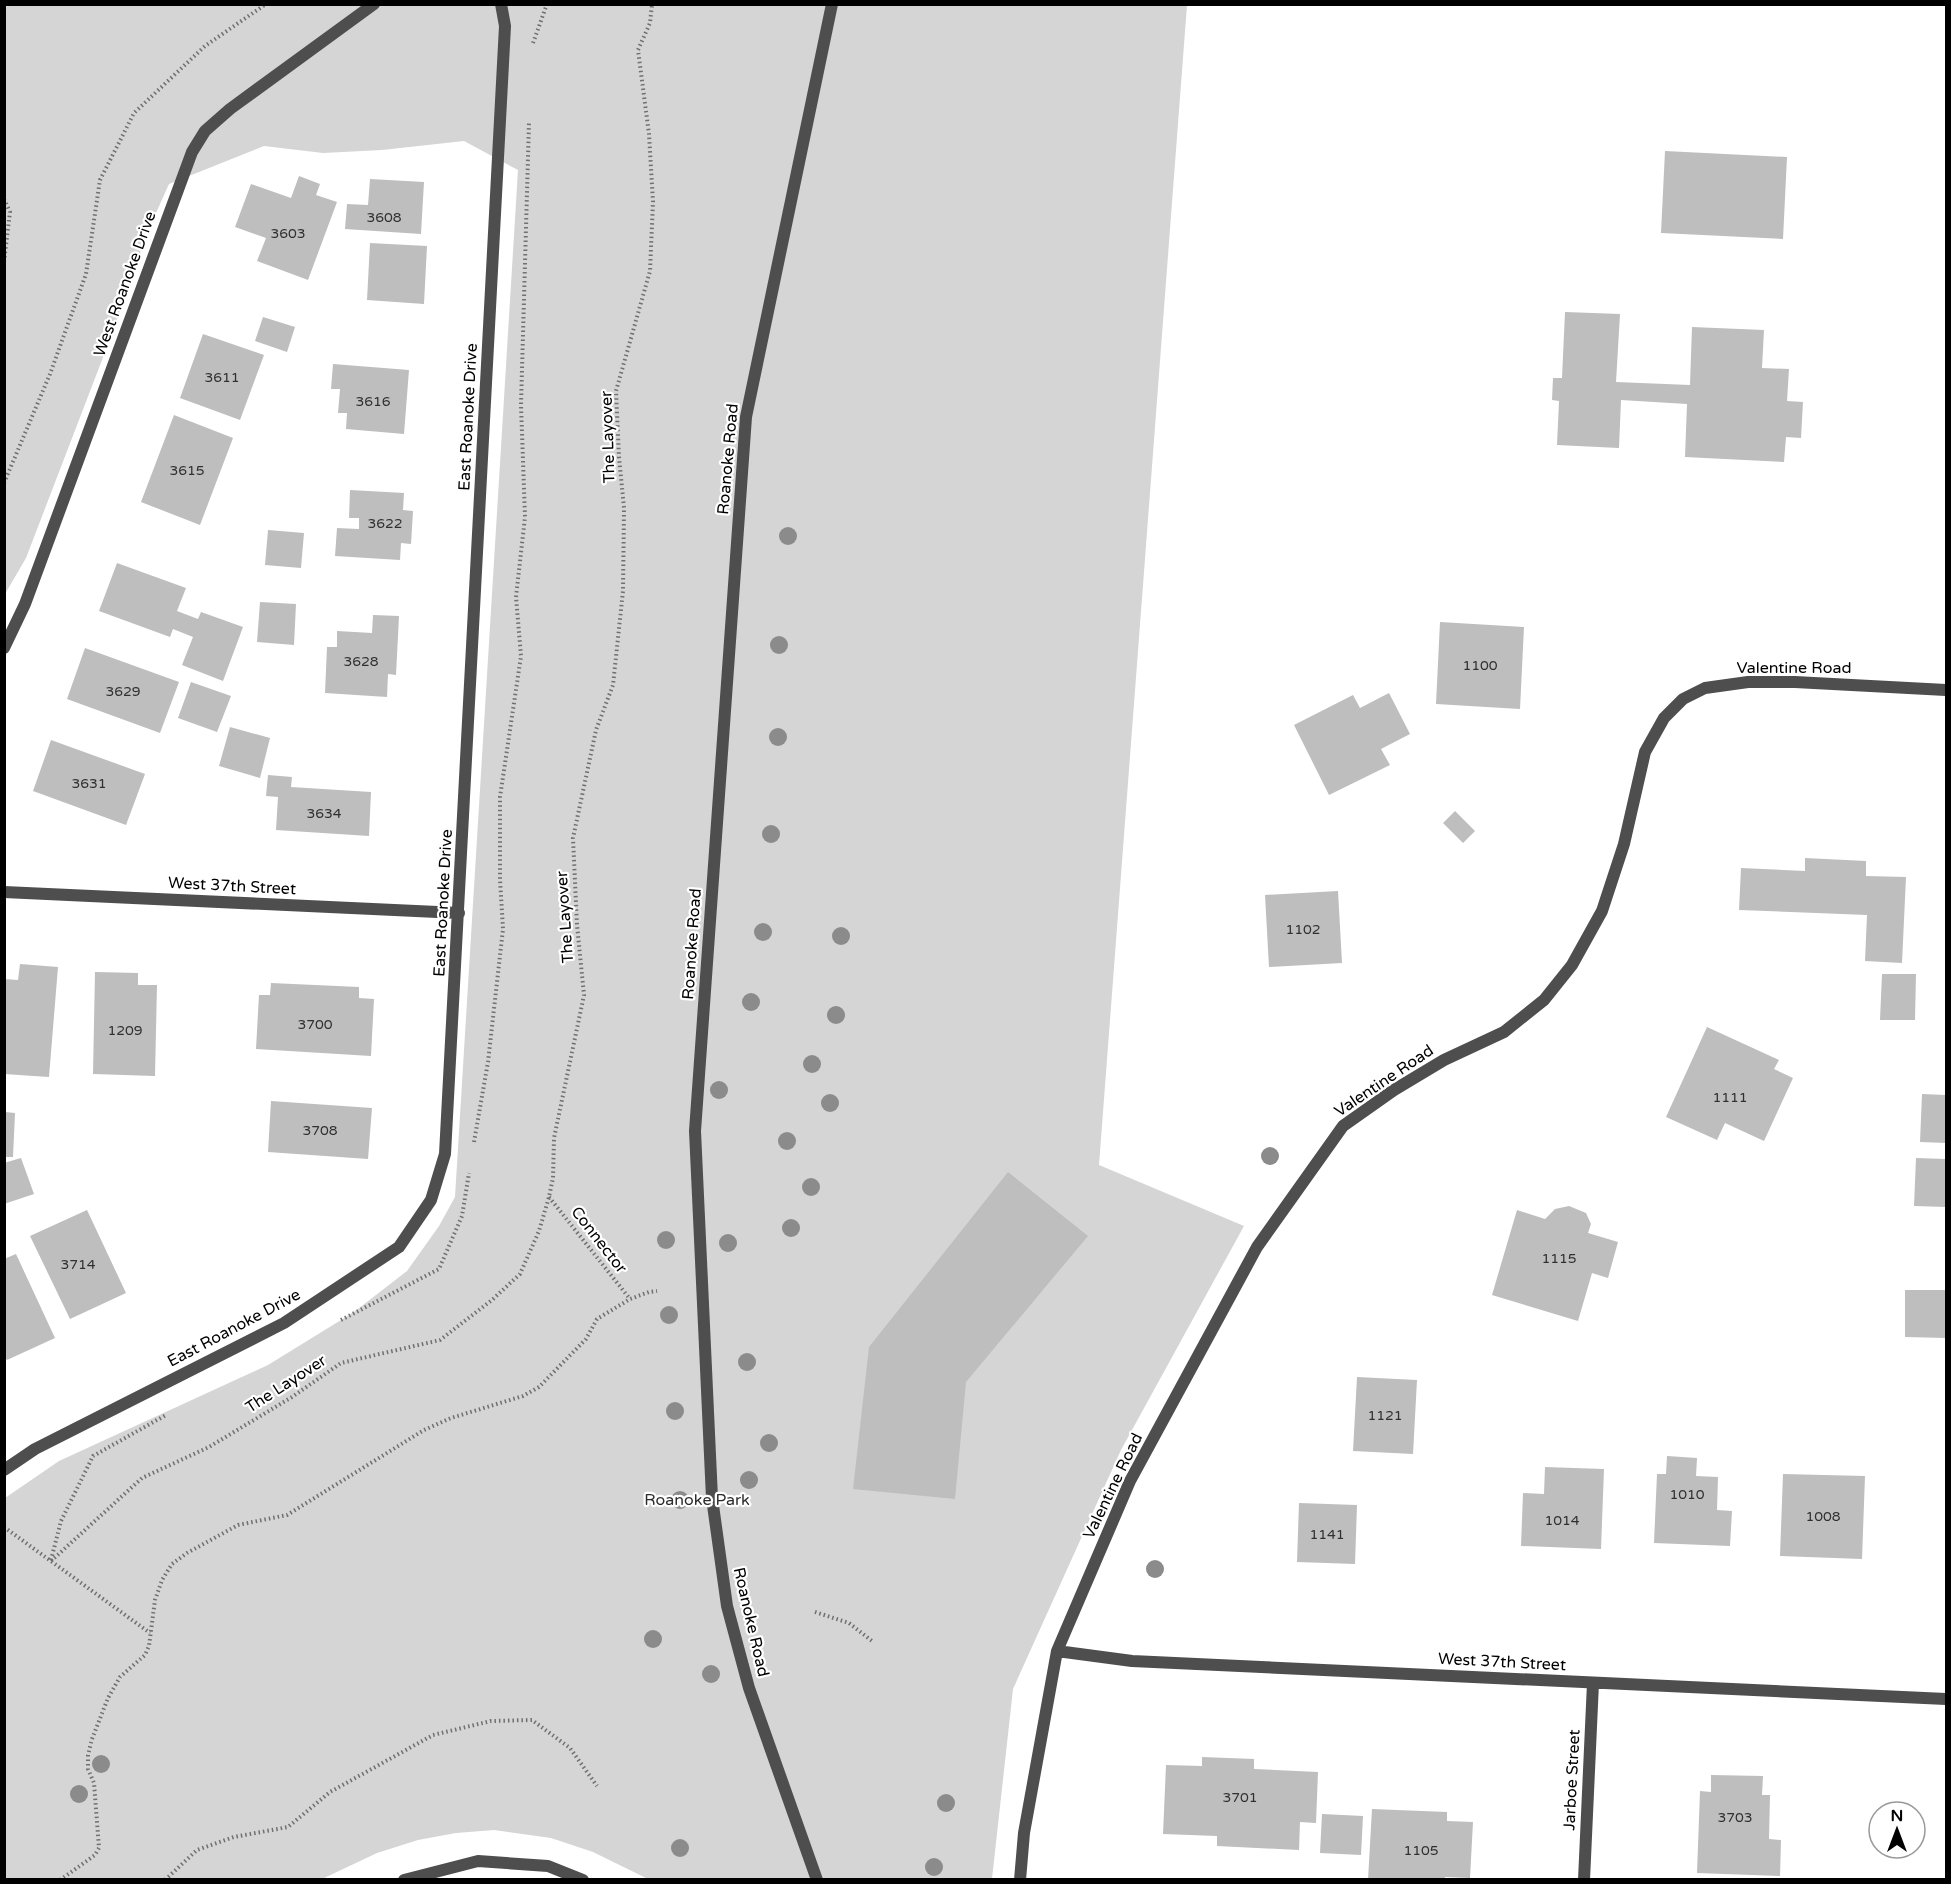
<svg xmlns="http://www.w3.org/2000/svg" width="1951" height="1884" viewBox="0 0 1951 1884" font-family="'Varela Round',sans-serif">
<rect width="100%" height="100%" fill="#fff"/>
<!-- green -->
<path fill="#d5d5d5" d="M5,5H1187L1099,1165L1244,1226L1121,1450L1013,1689L992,1879H648L593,1852L551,1838L494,1830L456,1833L418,1840L377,1853L322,1879H5V1498L59,1461L268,1365L354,1312L407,1271L439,1226L455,1197L518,170L464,141L382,150L323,153L264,146L169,184L147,233L112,334L26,558L5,594Z"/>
<!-- building -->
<path fill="#bebebe" d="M1665,151L1787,157L1783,239L1661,233Z
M299,176L320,184L316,195L337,202L308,280L257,261L266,238L235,227L251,184L291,198Z
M370,179L424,182L421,234L345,229L347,204L368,205Z
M370,243L427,246L424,304L367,300Z
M1565,312L1620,314L1616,382L1690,385L1692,327L1764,330L1762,368L1789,369L1787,401L1803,402L1801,438L1786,437L1784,462L1685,457L1687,404L1621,400L1619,448L1557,445L1559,401L1552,400L1553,378H1562Z
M263,317L295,327L287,352L255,341Z
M203,334L264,355L240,420L180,398Z
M333,364L409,370L404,434L346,429L347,413H338L340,389H331Z
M174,415L233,438L200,525L141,502Z
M350,490L404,493L403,510L413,511L411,544L401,543L400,560L335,556L337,528L359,529V518H349Z
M268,530L304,533L301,568L265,565Z
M117,563L186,588L177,611L198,619L201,612L243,627L223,681L182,665L193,637L173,629L170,637L99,611Z
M260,602L296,604L294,645L257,642Z
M373,615L399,616L396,675L388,674L387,697L325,693L327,647H337V631L372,633Z
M1440,622L1524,627L1520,709L1436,704Z
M85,648L179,682L160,733L67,699Z
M191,682L231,696L217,732L178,718Z
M1389,693L1410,734L1381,749L1390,765L1329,795L1294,725L1353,695L1360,708Z
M230,727L270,738L260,778L219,766Z
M51,740L145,774L126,825L33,791Z
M268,775L292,777L291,787L371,792L369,836L276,830L278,797L266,796Z
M1455,811L1475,831L1463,843L1443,823Z
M1805,858L1866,861V876L1906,877L1902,963L1865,961L1867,915L1739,910L1741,868L1805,871Z
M1338,891L1342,963L1269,967L1265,895Z
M20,964L58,967L49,1077L4,1074V979L18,980Z
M95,972L138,973V985H157L155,1076L93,1074Z
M1882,974H1916L1915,1020H1880Z
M271,983L359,987V998L374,999L371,1056L256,1049L259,995H270Z
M1707,1027L1779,1060L1774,1069L1793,1078L1764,1141L1725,1123L1717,1140L1666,1117Z
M1922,1094L1946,1095V1143L1920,1142Z
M271,1101L372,1108L368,1159L268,1152Z
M5,1112L15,1113L13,1157H5Z
M21,1158L34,1194L4,1204V1163Z
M1916,1158L1946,1159V1207L1914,1206Z
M1008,1172L1088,1236L966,1382L955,1499L853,1489L869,1347Z
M1569,1206L1586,1213L1591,1224L1588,1233L1618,1242L1608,1278L1592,1273L1578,1321L1492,1295L1517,1210L1545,1219L1555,1209Z
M87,1210L126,1293L70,1319L30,1236Z
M16,1254L55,1338L7,1360L4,1356V1259Z
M1905,1290H1946V1338L1905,1337Z
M1357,1377L1417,1380L1413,1454L1353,1451Z
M1667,1456L1697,1458L1696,1476L1718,1477L1717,1510L1732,1511L1730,1546L1654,1543L1657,1474H1666Z
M1545,1467L1604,1469L1601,1549L1521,1546L1523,1493L1544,1494Z
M1783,1474L1865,1476L1862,1559L1780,1556Z
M1299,1503L1357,1505L1355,1564L1297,1562Z
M1202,1757L1254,1759V1769L1318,1772L1316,1823L1300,1822L1299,1850L1217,1846V1836L1163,1834L1166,1765L1202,1766Z
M1711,1775L1763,1776L1762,1795H1770L1769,1839L1781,1840L1780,1876L1697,1873L1700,1791L1711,1792Z
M1372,1809L1447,1812V1821L1473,1822L1470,1878L1445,1877V1880H1368Z
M1322,1814L1363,1816L1361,1855L1320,1853Z"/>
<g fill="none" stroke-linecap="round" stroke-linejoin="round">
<!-- path -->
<path stroke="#707070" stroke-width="4" stroke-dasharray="1.5 3" stroke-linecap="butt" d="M4,5L5,4
M533,43L547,4
M4,199L10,212L4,262
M4,483L50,374L86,274L100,180L134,113L205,46L266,4
M474,1142L488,1062L503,929L500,879V797L521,656L516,597L525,517L521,405L529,122
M549,1197L630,1299
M341,1320L439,1269L462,1216L469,1173
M4,1527L150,1633
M51,1560L61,1521L93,1456L166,1415
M51,1561L142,1478L209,1447L292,1397L341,1363L440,1340L492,1300L520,1274L539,1231L549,1197L553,1178L554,1138L584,995L577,925L573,838L596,730L613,685L623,591L624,508L619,457L616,391L650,271L653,202L649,134L638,50L650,23L652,4
M815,1612L849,1623L872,1641
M60,1880L95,1855L99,1848L94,1783L88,1769V1755L92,1739L108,1698L120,1677L145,1655L149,1646L155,1600L162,1580L172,1564L187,1553L238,1525L287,1515L424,1430L451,1418L523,1396L539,1387L586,1339L597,1319L630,1299L649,1292L657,1291
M165,1880L197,1850L234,1837L288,1827L330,1792L433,1735L491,1721L532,1720L570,1748L597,1786"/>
<!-- minor -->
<path stroke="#4e4e4e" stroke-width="12" d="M4,648L25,604L192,152L205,131L230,109L374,4
M4,892L459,913
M4,1470L35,1449L284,1323L399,1247L431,1200L445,1154L505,26L501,4
M1057,1651L1132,1661L1946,1699
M404,1880L478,1861L548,1866L583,1880
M1020,1880L1024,1833L1057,1651L1130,1481L1257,1247L1343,1126L1394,1090L1444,1060L1504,1032L1544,1000L1572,965L1602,911L1624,844L1645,752L1664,718L1683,699L1705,688L1748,682H1795L1946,690
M1584,1880L1593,1683"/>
<!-- tertiary -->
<path stroke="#4e4e4e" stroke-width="12" d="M817,1880L749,1688L727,1606L712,1498L695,1131L746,417L832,4"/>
</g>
<!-- trees -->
<g fill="#8b8b8b">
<circle cx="788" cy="536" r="9"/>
<circle cx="779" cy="645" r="9"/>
<circle cx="778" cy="737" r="9"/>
<circle cx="771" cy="834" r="9"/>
<circle cx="763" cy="932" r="9"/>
<circle cx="841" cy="936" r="9"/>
<circle cx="751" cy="1002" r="9"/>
<circle cx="836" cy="1015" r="9"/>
<circle cx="812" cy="1064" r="9"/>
<circle cx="719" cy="1090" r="9"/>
<circle cx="830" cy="1103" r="9"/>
<circle cx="787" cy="1141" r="9"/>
<circle cx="1270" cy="1156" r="9"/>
<circle cx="811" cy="1187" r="9"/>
<circle cx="791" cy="1228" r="9"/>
<circle cx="666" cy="1240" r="9"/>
<circle cx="728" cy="1243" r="9"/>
<circle cx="669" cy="1315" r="9"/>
<circle cx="747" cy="1362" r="9"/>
<circle cx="675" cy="1411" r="9"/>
<circle cx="769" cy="1443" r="9"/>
<circle cx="749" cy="1480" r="9"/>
<circle cx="680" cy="1500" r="9"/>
<circle cx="1155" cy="1569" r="9"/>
<circle cx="653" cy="1639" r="9"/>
<circle cx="711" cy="1674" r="9"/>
<circle cx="101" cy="1764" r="9"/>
<circle cx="79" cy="1794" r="9"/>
<circle cx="946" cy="1803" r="9"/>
<circle cx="680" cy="1848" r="9"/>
<circle cx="934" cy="1867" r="9"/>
</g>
<g text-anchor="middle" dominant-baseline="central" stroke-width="4.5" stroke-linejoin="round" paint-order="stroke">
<!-- number labels -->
<g font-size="14" fill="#303030">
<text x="384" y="217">3608</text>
<text x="288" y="233">3603</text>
<text x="222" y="377">3611</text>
<text x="373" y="401">3616</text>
<text x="187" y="470">3615</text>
<text x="385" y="523">3622</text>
<text x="361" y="661">3628</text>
<text x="1480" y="665">1100</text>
<text x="123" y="691">3629</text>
<text x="89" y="783">3631</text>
<text x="324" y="813">3634</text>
<text x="1303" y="929">1102</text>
<text x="315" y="1024">3700</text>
<text x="125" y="1030">1209</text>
<text x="1730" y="1097">1111</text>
<text x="320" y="1130">3708</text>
<text x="1559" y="1258">1115</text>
<text x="78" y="1264">3714</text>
<text x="1385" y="1415">1121</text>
<text x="1687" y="1494">1010</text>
<text x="1823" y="1516">1008</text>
<text x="1562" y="1520">1014</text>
<text x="1327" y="1534">1141</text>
<text x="1240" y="1797">3701</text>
<text x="1735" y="1817">3703</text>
<text x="1421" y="1850">1105</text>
</g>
<!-- street labels -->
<g font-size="16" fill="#000" stroke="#fff">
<text transform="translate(125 284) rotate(-70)">West Roanoke Drive</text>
<text transform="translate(468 417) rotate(-87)">East Roanoke Drive</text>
<text transform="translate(608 437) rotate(-92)">The Layover</text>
<text transform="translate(728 459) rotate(-85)">Roanoke Road</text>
<text x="1794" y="668">Valentine Road</text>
<text transform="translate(232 886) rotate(3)">West 37th Street</text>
<text transform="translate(443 903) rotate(-87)">East Roanoke Drive</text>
<text transform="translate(565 917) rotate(-94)">The Layover</text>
<text transform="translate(692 944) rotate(-86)">Roanoke Road</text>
<text transform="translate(1384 1081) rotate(-34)">Valentine Road</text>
<text transform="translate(599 1240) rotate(52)">Connector</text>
<text transform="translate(234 1328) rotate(-28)">East Roanoke Drive</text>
<text transform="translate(286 1384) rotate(-33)">The Layover</text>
<text transform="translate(1113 1486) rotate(-64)">Valentine Road</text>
<text transform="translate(751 1622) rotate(77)">Roanoke Road</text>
<text transform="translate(1502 1662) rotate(3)">West 37th Street</text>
<text transform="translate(1572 1780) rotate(-87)">Jarboe Street</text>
</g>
<!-- park labels -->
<g font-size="16" fill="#2c2c2c" stroke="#fff">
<text x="697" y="1500">Roanoke Park</text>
</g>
</g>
<!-- border -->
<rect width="1951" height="1884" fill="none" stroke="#000000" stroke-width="12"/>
<!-- north arrow -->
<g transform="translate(1897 1830)"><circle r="28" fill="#ffffff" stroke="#999999" stroke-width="1.5"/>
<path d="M0-4.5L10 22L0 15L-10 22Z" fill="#000000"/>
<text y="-9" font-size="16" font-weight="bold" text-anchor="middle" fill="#000000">N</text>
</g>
</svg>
